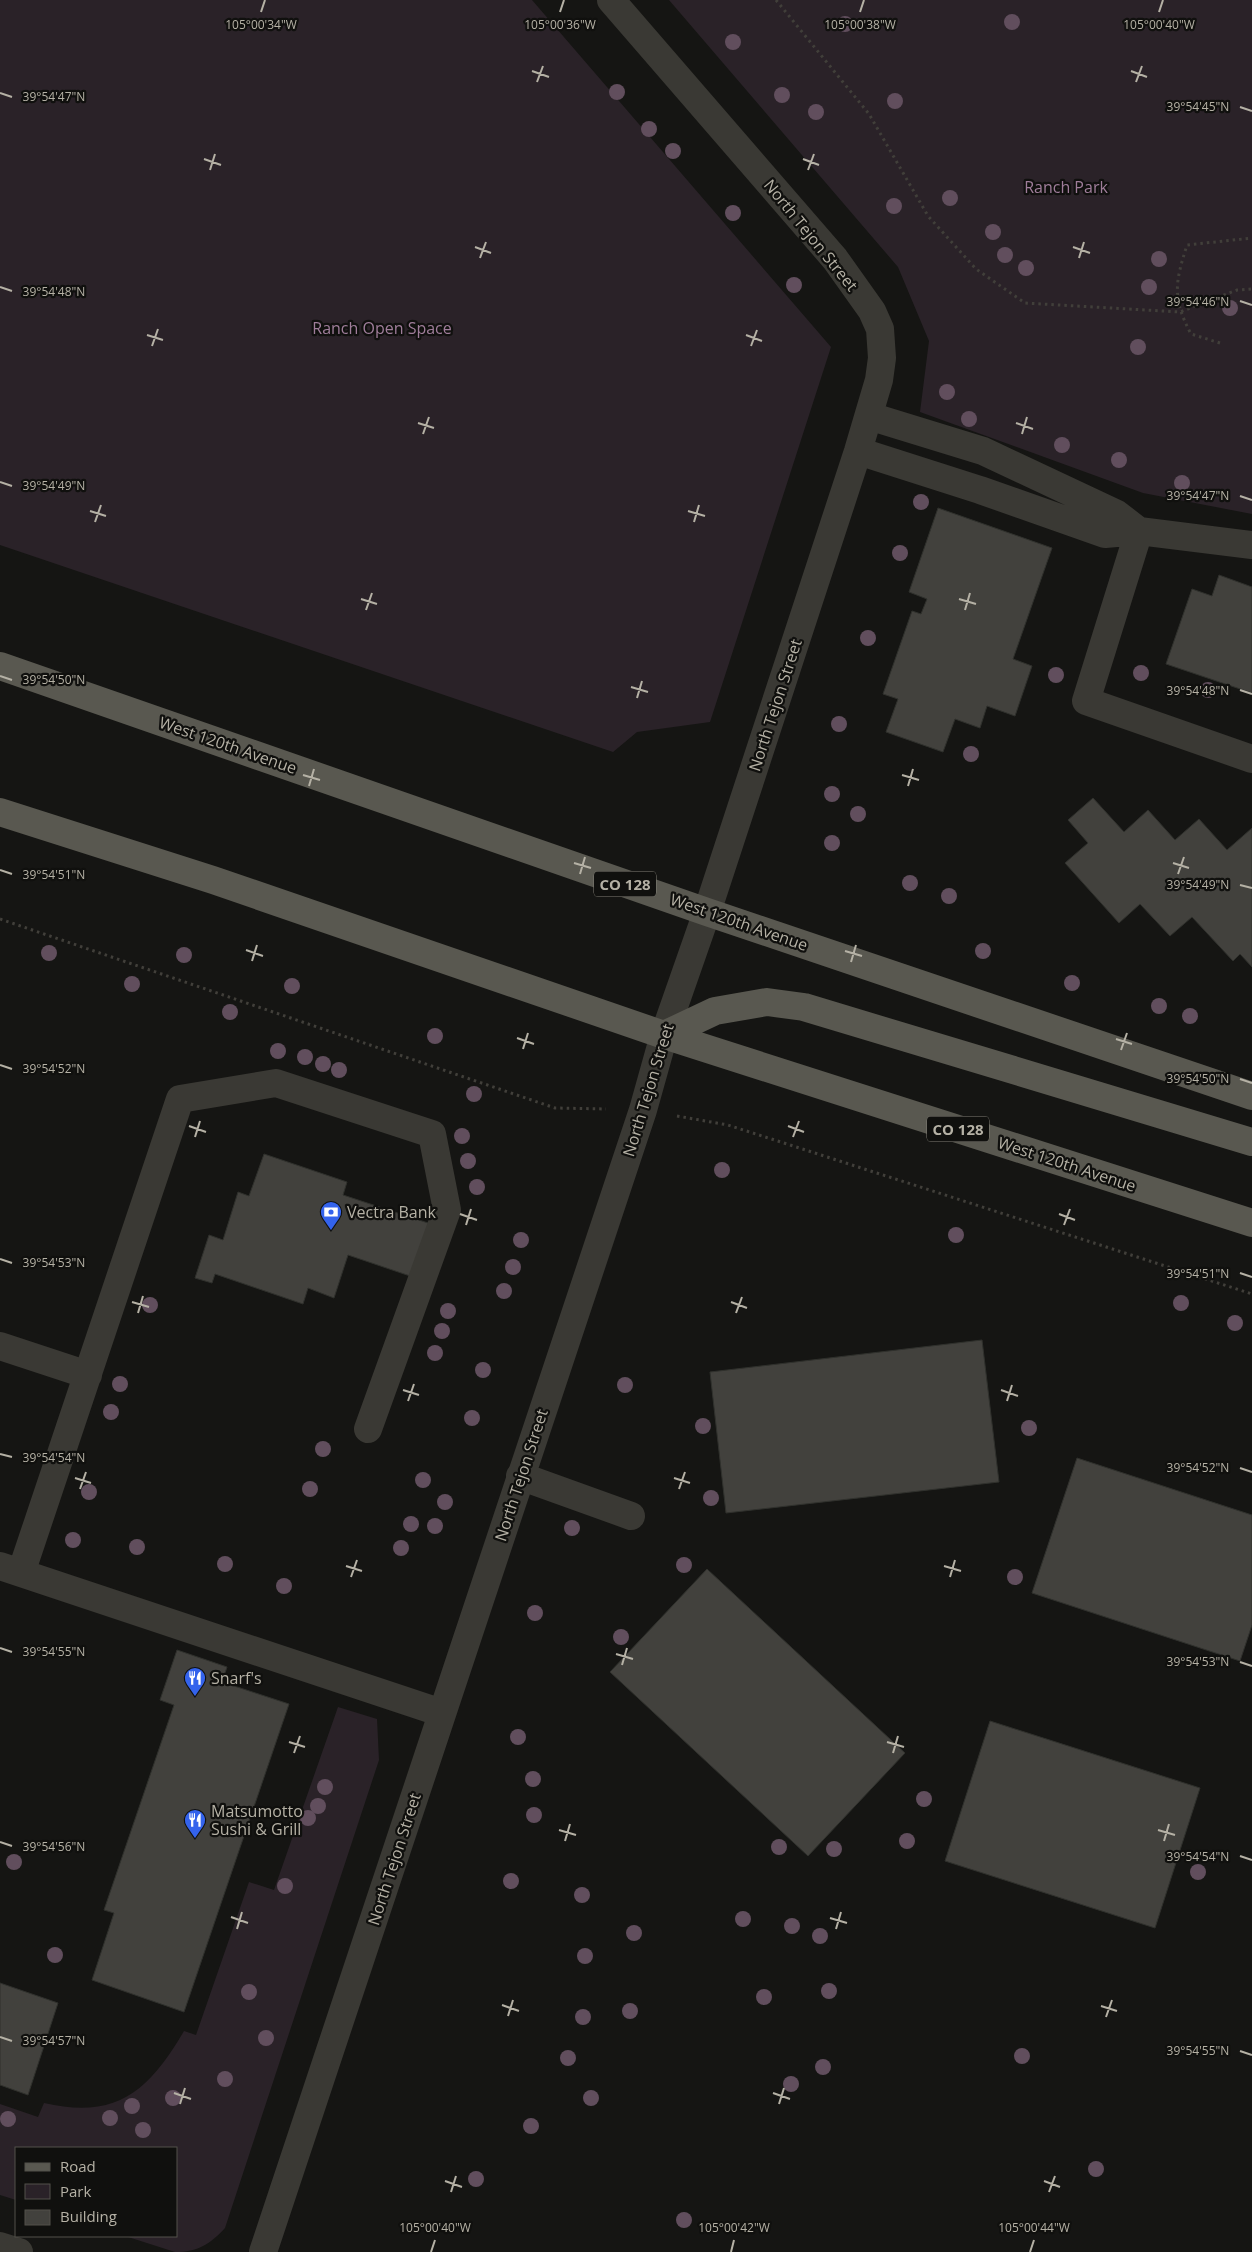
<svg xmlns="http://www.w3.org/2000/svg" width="1252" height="2252" viewBox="0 0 1252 2252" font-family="'Open Sans',sans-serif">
<rect width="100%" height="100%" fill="#151513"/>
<!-- green -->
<path fill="#2a2228" d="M0,0H532L831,347L710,722L637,732L613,752L0,545Z
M669,0H1252V514L1143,493L920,412L929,341L898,267Z
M338,1707L377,1719L379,1760L225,2228C210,2244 198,2252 175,2252L125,2236H176V2148H16V2200L0,2195V2104L38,2117L44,2103C116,2120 149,2091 184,2031L196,2035L249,1882L274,1890Z"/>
<!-- building -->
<path fill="#42413d" stroke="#30312d" d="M938,508L1052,548L1013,659L1032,666L1015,716L987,706L980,728L955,719L943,752L886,732L898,699L883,694L912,611L921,614L927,599L909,592Z
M1219,575L1252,587V693L1166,664L1192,589L1212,596Z
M1093,798L1124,832L1148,810L1175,840L1199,819L1227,850L1252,828V967L1240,954L1233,961L1192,917L1170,936L1140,904L1119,923L1065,863L1088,843L1068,820Z
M264,1154L347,1182L343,1195L437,1226L419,1279L348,1255L334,1298L308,1288L303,1304L215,1274L212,1283L195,1278L209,1235L223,1240L238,1192L249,1196Z
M982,1340L999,1482L726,1513L710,1372Z
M1077,1458L1252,1515V1625L1240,1661L1032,1593Z
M707,1569L905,1753L808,1856L610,1672Z
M177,1650L227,1667L222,1682L289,1704L184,2012L92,1980L114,1913L104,1910L174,1705L160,1700Z
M990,1721L1200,1788L1155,1928L945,1861Z
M0,1983L58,2003L28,2095L0,2085Z"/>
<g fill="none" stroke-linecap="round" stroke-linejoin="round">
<!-- path -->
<path stroke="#413f3a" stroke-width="3" stroke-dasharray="2.5 4" stroke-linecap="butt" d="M776,0L869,114L928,216L976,269L1025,303L1180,312L1237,290L1252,289
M1220,343L1191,334C1172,298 1175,283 1187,245L1252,238
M0,919L555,1108L606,1109
M677,1116L728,1125L1252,1294"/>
<!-- minor -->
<path stroke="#3a3934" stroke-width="28" d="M869,416L983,451L1117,514L1139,531
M858,451L980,490L1105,534L1139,531L1252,545
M1139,531L1086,701L1252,759
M0,1346L88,1375
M520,1476L631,1516
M0,1566L442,1713
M21,1573L180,1099L276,1083L432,1134L447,1210L368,1429
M0,2246L19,2252
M263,2252L643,1110L664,1035L707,912L858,451L879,380L882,358L880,329L872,311L835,259L611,0"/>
<!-- major -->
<path stroke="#595850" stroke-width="28" d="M0,666L707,912L1252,1096
M0,812L213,880L664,1035L1252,1223
M664,1035L715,1011L767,1002L804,1007L1252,1142"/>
</g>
<!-- trees -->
<g fill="#614e5d">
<circle cx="1012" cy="22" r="8"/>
<circle cx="845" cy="24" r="8"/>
<circle cx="733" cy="42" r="8"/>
<circle cx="617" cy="92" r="8"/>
<circle cx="782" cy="95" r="8"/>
<circle cx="895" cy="101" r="8"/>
<circle cx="816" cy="112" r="8"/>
<circle cx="649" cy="129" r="8"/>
<circle cx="673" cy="151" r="8"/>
<circle cx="950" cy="198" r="8"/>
<circle cx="894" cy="206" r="8"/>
<circle cx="733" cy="213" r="8"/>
<circle cx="993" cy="232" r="8"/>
<circle cx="1005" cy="255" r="8"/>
<circle cx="1159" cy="259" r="8"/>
<circle cx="1026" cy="268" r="8"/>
<circle cx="794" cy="285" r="8"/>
<circle cx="1149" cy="287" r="8"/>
<circle cx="1230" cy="308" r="8"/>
<circle cx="1138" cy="347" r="8"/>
<circle cx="947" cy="392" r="8"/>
<circle cx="969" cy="419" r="8"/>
<circle cx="1062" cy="445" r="8"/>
<circle cx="1119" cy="460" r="8"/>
<circle cx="1182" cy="483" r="8"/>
<circle cx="921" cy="502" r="8"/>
<circle cx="900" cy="553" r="8"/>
<circle cx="868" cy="638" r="8"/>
<circle cx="1141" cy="673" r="8"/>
<circle cx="1056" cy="675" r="8"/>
<circle cx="1208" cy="690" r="8"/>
<circle cx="839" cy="724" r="8"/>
<circle cx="971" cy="754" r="8"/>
<circle cx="832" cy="794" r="8"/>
<circle cx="858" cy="814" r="8"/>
<circle cx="832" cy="843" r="8"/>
<circle cx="910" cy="883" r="8"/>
<circle cx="949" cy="896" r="8"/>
<circle cx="983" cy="951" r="8"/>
<circle cx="49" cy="953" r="8"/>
<circle cx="184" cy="955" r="8"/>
<circle cx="1072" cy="983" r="8"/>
<circle cx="132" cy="984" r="8"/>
<circle cx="292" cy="986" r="8"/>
<circle cx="1159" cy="1006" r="8"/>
<circle cx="230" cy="1012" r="8"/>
<circle cx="1190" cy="1016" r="8"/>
<circle cx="435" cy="1036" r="8"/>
<circle cx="278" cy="1051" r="8"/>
<circle cx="305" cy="1057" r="8"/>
<circle cx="323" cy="1064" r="8"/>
<circle cx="339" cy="1070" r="8"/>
<circle cx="474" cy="1094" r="8"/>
<circle cx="462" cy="1136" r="8"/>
<circle cx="468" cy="1161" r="8"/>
<circle cx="722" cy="1170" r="8"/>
<circle cx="477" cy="1187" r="8"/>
<circle cx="956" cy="1235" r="8"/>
<circle cx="521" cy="1240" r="8"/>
<circle cx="513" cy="1267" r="8"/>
<circle cx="504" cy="1291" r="8"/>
<circle cx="1181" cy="1303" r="8"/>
<circle cx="150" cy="1305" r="8"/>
<circle cx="448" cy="1311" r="8"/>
<circle cx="1235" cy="1323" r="8"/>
<circle cx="442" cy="1331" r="8"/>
<circle cx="435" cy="1353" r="8"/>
<circle cx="483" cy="1370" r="8"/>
<circle cx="120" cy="1384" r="8"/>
<circle cx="625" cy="1385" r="8"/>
<circle cx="111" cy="1412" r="8"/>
<circle cx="472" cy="1418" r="8"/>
<circle cx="703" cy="1426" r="8"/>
<circle cx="1029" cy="1428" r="8"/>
<circle cx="323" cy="1449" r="8"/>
<circle cx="423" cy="1480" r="8"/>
<circle cx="310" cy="1489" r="8"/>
<circle cx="89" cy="1492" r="8"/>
<circle cx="711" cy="1498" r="8"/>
<circle cx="445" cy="1502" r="8"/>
<circle cx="411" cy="1524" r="8"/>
<circle cx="435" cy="1526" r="8"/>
<circle cx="572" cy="1528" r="8"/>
<circle cx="73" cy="1540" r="8"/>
<circle cx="137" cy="1547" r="8"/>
<circle cx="401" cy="1548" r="8"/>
<circle cx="225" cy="1564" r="8"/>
<circle cx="684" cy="1565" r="8"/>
<circle cx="1015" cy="1577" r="8"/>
<circle cx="284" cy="1586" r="8"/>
<circle cx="535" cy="1613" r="8"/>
<circle cx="621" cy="1637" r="8"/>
<circle cx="518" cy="1737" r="8"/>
<circle cx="533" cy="1779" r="8"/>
<circle cx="325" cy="1787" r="8"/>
<circle cx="924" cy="1799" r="8"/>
<circle cx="318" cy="1806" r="8"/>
<circle cx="534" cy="1815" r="8"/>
<circle cx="308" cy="1818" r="8"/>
<circle cx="907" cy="1841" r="8"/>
<circle cx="779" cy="1847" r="8"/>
<circle cx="834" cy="1849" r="8"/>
<circle cx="14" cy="1862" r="8"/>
<circle cx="1198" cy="1872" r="8"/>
<circle cx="511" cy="1881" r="8"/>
<circle cx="285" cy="1886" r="8"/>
<circle cx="582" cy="1895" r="8"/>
<circle cx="743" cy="1919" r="8"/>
<circle cx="792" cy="1926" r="8"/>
<circle cx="634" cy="1933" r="8"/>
<circle cx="820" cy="1936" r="8"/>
<circle cx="55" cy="1955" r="8"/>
<circle cx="585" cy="1956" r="8"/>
<circle cx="829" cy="1991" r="8"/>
<circle cx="249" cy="1992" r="8"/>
<circle cx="764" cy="1997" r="8"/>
<circle cx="630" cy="2011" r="8"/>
<circle cx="583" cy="2017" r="8"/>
<circle cx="266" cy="2038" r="8"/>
<circle cx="1022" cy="2056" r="8"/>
<circle cx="568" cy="2058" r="8"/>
<circle cx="823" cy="2067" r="8"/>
<circle cx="225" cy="2079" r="8"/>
<circle cx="791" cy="2084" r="8"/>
<circle cx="173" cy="2098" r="8"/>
<circle cx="591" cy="2098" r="8"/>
<circle cx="132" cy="2106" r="8"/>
<circle cx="110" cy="2118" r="8"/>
<circle cx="8" cy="2119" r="8"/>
<circle cx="531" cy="2126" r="8"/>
<circle cx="143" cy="2130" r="8"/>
<circle cx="1096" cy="2169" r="8"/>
<circle cx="476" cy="2179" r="8"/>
<circle cx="684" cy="2220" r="8"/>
</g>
<!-- ticks -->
<path fill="none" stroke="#b5b1a5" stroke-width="2" d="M261,12L265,0M560,12L564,0M860,12L864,0M1159,12L1163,0M532,71L549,77M1131,71L1147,77M537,82L543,66M1136,82L1142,66M0,93L12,97M1240,107L1252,111M204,159L221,165M803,159L819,165M210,170L215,154M808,170L814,154M475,247L491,253M1073,247L1090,253M480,258L486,242M1079,258L1084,242M0,287L12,291M1240,301L1252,305M147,335L163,340M746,335L762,341M152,346L158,329M751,346L757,330M418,423L434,428M1016,423L1033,429M423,434L429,417M1022,434L1027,417M0,482L12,486M1240,496L1252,500M90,511L106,516M688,511L705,516M95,522L101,505M694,522L699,505M361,599L377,604M959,599L976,604M366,610L372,593M965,610L970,593M0,676L12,680M631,687L648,692M1240,690L1252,694M637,698L642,681M303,775L320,780M902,775L919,780M309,786L314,769M908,786L913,769M574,863L591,868M1173,863L1189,868M0,870L12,874M580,874L585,857M1178,874L1184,857M1240,885L1252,888M246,950L263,956M845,951L862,956M252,961L257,945M851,962L856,945M517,1038L534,1044M1116,1039L1132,1044M523,1049L528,1033M1121,1050L1127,1033M0,1065L12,1069M1240,1079L1252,1083M189,1126L206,1132M788,1126L804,1132M195,1137L200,1121M793,1137L799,1121M460,1214L477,1220M1059,1214L1075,1220M466,1225L471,1209M1064,1225L1070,1209M0,1259L12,1263M1240,1273L1252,1277M132,1302L149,1307M731,1302L747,1308M138,1313L143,1296M736,1313L742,1297M403,1390L419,1395M1001,1390L1018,1396M408,1401L414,1384M1007,1401L1012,1385M0,1454L12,1457M1240,1468L1252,1472M75,1478L91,1483M674,1478L690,1483M80,1489L86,1472M679,1489L685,1472M346,1566L362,1571M944,1566L961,1571M351,1577L357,1560M950,1577L955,1560M0,1648L12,1652M616,1654L633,1659M1240,1662L1252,1666M622,1665L627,1648M289,1742L305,1747M887,1742L904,1747M294,1753L300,1736M893,1753L898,1736M559,1830L576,1835M1158,1830L1175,1835M565,1841L570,1824M1164,1841L1169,1824M0,1842L12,1846M1240,1856L1252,1860M231,1917L248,1923M830,1918L847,1923M237,1929L242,1912M836,1929L841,1912M502,2005L519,2011M1101,2006L1117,2011M508,2016L513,2000M1106,2017L1112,2000M0,2037L12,2041M1240,2051L1252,2055M174,2093L191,2099M773,2093L790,2099M180,2104L185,2088M779,2104L784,2088M445,2181L462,2187M1044,2181L1060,2187M451,2192L456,2176M1049,2192L1055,2176M431,2252L435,2240M731,2252L734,2240M1030,2252L1034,2240"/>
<!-- icons -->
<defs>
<g id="bank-pin" transform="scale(1.125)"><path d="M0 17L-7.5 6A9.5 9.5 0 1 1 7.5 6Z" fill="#3463ec" stroke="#10100e"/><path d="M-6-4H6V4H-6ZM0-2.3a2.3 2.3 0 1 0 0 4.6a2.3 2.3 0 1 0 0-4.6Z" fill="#fff"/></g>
<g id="restaurant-pin" transform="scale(1.125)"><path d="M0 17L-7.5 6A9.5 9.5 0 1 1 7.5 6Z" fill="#3463ec" stroke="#10100e"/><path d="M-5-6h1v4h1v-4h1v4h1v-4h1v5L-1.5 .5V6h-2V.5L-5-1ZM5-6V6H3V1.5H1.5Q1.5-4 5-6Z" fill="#fff"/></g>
</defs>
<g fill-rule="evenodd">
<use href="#bank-pin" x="331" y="1212"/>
<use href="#restaurant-pin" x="195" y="1678"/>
<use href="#restaurant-pin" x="195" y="1820"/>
</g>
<g text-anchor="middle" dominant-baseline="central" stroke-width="4.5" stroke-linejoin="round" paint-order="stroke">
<!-- shield labels -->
<g fill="#10100e" stroke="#848178" stroke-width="1">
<rect x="594" y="871.5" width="62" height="25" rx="4"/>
<rect x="927" y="1116.5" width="62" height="25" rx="4"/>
</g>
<g font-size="15" font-weight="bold" fill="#b5b1a5">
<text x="625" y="884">CO 128</text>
<text x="958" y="1129">CO 128</text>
</g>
<!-- park labels -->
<g font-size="16" fill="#9f7d9a" stroke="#10100e">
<text x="1066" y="187">Ranch Park</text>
<text x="382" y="328">Ranch Open Space</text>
</g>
<!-- street labels -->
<g font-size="16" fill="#b5b1a5" stroke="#10100e">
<text transform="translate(811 235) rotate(51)">North Tejon Street</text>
<text transform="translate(775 705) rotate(-72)">North Tejon Street</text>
<text transform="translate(228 745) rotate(19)">West 120th Avenue</text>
<text transform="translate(739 922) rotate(19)">West 120th Avenue</text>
<text transform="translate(648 1090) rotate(-73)">North Tejon Street</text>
<text transform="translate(1067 1164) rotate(18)">West 120th Avenue</text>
<text transform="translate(521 1475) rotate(-72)">North Tejon Street</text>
<text transform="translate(394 1859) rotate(-72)">North Tejon Street</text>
</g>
<!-- poi labels -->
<g font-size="16" fill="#b5b1a5" stroke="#10100e" text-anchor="start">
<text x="347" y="1212">Vectra Bank</text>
<text x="211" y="1678">Snarf's</text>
<text x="211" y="1811">Matsumotto<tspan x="211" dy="18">Sushi &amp; Grill</tspan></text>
</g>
</g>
<g font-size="12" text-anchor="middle" fill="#b5b1a5" stroke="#10100e" stroke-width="4.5" stroke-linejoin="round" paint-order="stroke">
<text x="261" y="29">105°00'34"W</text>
<text x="560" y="29">105°00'36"W</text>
<text x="860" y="29">105°00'38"W</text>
<text x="1159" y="29">105°00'40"W</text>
<text x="54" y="101">39°54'47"N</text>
<text x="1198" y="111">39°54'45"N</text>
<text x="54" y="296">39°54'48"N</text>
<text x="1198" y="306">39°54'46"N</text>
<text x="54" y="490">39°54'49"N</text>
<text x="1198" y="500">39°54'47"N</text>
<text x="54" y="684">39°54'50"N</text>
<text x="1198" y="695">39°54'48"N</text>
<text x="54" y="879">39°54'51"N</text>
<text x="1198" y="889">39°54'49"N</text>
<text x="54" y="1073">39°54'52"N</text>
<text x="1198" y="1083">39°54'50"N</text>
<text x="54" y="1267">39°54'53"N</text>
<text x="1198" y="1278">39°54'51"N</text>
<text x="54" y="1462">39°54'54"N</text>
<text x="1198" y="1472">39°54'52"N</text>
<text x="54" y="1656">39°54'55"N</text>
<text x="1198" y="1666">39°54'53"N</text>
<text x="54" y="1851">39°54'56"N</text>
<text x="1198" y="1861">39°54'54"N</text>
<text x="54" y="2045">39°54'57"N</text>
<text x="1198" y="2055">39°54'55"N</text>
<text x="435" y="2232">105°00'40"W</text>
<text x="734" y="2232">105°00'42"W</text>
<text x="1034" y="2232">105°00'44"W</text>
</g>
<!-- legend -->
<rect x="15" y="2147" width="162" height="90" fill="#10100e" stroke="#52504a"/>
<rect x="25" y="2163" width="25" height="8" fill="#595850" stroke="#52504a"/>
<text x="60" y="2172" font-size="15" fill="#b5b1a5">Road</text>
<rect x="25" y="2184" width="25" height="15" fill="#2a2228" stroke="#52504a"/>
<text x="60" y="2197" font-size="15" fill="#b5b1a5">Park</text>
<rect x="25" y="2210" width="25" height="15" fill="#42413d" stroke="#52504a"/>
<text x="60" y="2222" font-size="15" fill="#b5b1a5">Building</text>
</svg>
